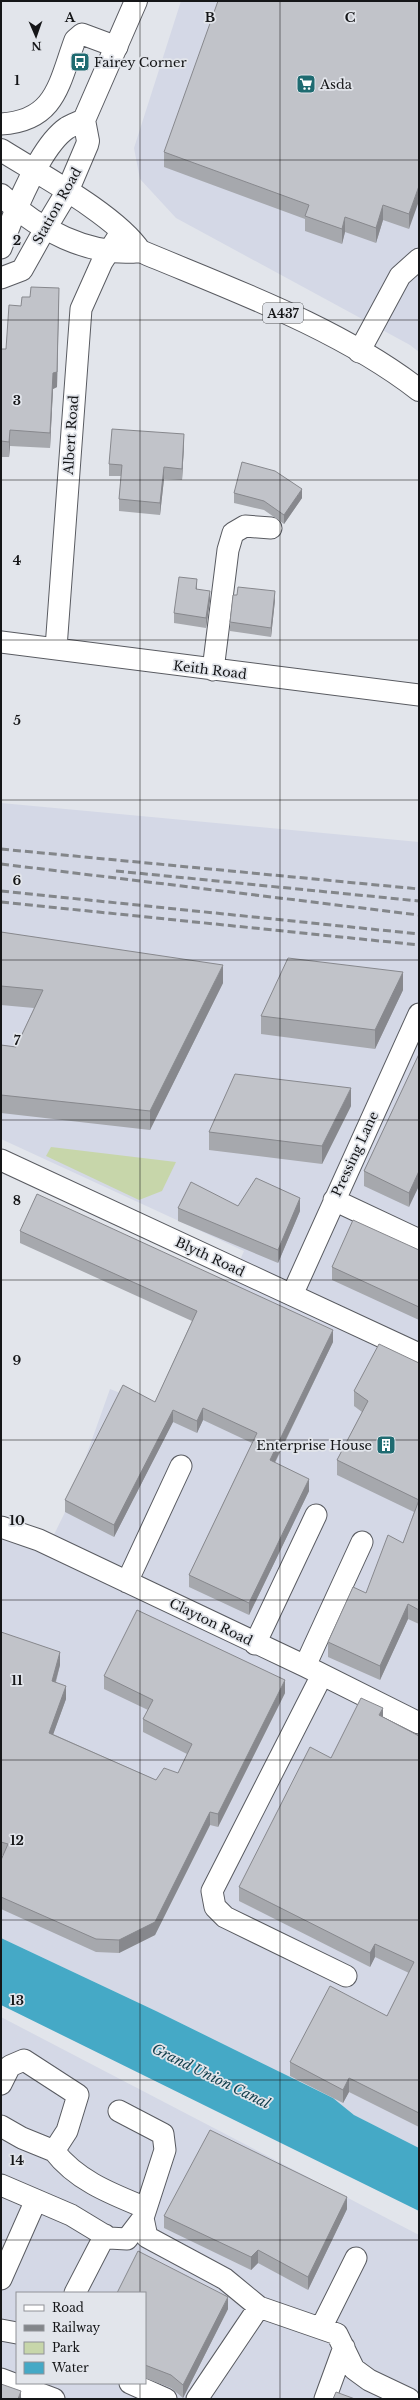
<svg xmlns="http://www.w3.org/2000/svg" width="420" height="2400" viewBox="0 0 420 2400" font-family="'Libre Baskerville',serif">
<rect width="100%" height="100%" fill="#e2e5eb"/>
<!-- built -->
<path fill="#d4d8e6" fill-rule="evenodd" d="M181,1H419V352L410,345L176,218L140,179L134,148Z
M1,803L419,842V2148L354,2115L333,2098L156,2011L1,1938V1532L45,1553L69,1504L110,1389L169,1412L227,1290L244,1251L1,1139Z
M1,2017L419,2235V2399H1ZM17,2293H145V2383H17Z"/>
<!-- green -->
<path fill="#c7d6aa" d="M51,1147L176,1162L162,1191L139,1200L46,1156Z"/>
<!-- water -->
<path fill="#45a9c6" d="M1,1938L156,2011L333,2098L354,2115L419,2148V2211L1,2005Z"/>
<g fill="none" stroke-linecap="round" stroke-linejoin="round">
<!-- minor casing -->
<g stroke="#595b61" stroke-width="23">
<path id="minor" d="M1,124C56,121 59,83 75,40L82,34L117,47
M1,248L16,209
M1,278L22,270L46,227
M359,352L400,276L419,259
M1,642L419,695
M56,648L81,309L102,262L118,237
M213,670L228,550L233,533L245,526L271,528
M1,1160L419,1354
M334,1200L419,1240
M292,1295L419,1014
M1,1527L39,1540L305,1666L419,1723
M127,1582L181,1466
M255,1644L316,1515
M305,1666L362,1542
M322,1675L212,1891L215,1907L225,1917L346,1976
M1,2084L10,2066L24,2060L78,2095L67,2131L54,2151L22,2138L1,2126
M119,2111L163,2134L165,2150L143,2218L147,2237L225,2279L259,2307L337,2334L354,2369L369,2380L409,2399
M54,2151C77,2181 112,2194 146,2208
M1,2185L71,2215L109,2238L127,2239L143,2218
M1,2279L36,2200
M75,2293L105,2235
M321,2328L356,2258
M1,2330L17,2333
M1,2379L54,2399
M130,2383L166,2399
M197,2399L259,2307
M325,2399L344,2347"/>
</g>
<!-- major casing -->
<g stroke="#595b61" stroke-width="24">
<path id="major" d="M1,150C39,174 116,215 140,251
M1,195C37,229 89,257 140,251C233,290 339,328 419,390
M16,209C27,185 45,143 67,128C72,125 78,123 84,120
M46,227L67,192L87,145L88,141L84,120L136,1"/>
</g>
<!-- minor -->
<use href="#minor" stroke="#fff" stroke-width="21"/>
<!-- major -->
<use href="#major" stroke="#fff" stroke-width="22"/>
<!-- rail -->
<path stroke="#83868a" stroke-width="3" stroke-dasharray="8 4" stroke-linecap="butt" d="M1,849L419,889
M1,864L419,915
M116,871L419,901
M1,891L419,934
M1,902L419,945"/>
</g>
<!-- wall -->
<path fill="#a6a8ad" d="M419,1L409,229L383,220L376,243L345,232L342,244L305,231V219L164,167V152Z
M59,304L57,387L53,389L50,448L10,446L9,457H1V349H6L21,306Z
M184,445L182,480L164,479L160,515L119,511V499L121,476H109V464Z
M234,493L302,498L284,524L264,510L234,503Z
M197,590L210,601L206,628L174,623V613Z
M275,600L271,637L230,631V622Z
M1,932L223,983L150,1130L1,1113V1045L16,1047L34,1008L1,1005Z
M403,990L375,1049L261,1034V1016Z
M419,1054L409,1207L364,1186V1171Z
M351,1106L322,1164L209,1150V1132Z
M238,1206L300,1211L278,1263L178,1221V1208Z
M20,1231L333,1342L275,1463L309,1491L249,1615L189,1587V1575L252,1443L203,1420L197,1433L173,1422L114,1537L65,1512V1500L155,1402L192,1321L20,1243Z
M419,1250V1320L332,1280V1267Z
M419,1363V1624L408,1619L380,1680L328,1657V1642L366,1593L403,1543L414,1512L337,1475V1460L362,1412L354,1406V1391Z
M1,1632L60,1665L56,1682L66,1699L53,1734L156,1780L178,1773L187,1754L143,1732V1719L148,1710L104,1689V1676L285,1693L218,1827L210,1825L155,1935L119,1953L96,1952L1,1909V1860L3,1855H1Z
M383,1717L419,1736V2127L349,2092L343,2103L290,2076V2062L387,2016L409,1973L375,1957L370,1967L239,1901V1887L331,1758Z
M347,2209L308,2290L258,2263L251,2270L164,2228V2216Z
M145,2293L228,2309L183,2398L171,2388L145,2378Z"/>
<!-- shaded-wall -->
<path fill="#87888d" d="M419,186V201L409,229V214Z
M383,205V220L376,243V228Z
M345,217V232L342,244V229Z
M59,288L57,387L53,389L50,448V433L53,373Z
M10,430V446L9,457V442Z
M184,434V445L182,480V469Z
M164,467V479L160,515V503Z
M302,489V498L284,524V515Z
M197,579V588L196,599V589Z
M210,591V601L206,628V618Z
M275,591V600L271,637V628Z
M223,965V983L150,1130V1111Z
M403,972V990L375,1049V1030Z
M351,1088V1106L322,1164V1146Z
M419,1171V1186L409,1207V1193Z
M300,1198V1211L278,1263V1250Z
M333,1330V1342L270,1472V1460Z
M203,1408V1420L197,1433V1421Z
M173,1410V1422L114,1537V1525Z
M309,1479V1491L249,1615V1603Z
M408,1604V1619L380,1680V1666Z
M60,1652V1665L52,1694V1681Z
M285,1680V1693L218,1827V1814Z
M66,1686V1699L49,1746V1733Z
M383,1708V1722L379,1715Z
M210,1812V1825L155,1935L119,1953V1940Z
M375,1944V1957L370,1967V1953Z
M349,2078V2092L343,2103V2090Z
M347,2197V2209L308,2290V2277Z
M258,2250V2263L251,2270V2257Z
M228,2297V2309L183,2398V2385Z
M21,2391V2399H18Z"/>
<!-- building -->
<path fill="#c1c3c9" stroke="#87888d" d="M218,1H419V186L409,214L383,205L376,228L345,217L342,229L305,216L309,205L164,152Z
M31,287L59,288L57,372L53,373L50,433L10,430L9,442L1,441V349H6L9,305L21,306L22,297H30Z
M112,429L184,434L182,469L164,467L160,503L119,499L122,465L109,464Z
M242,462L275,471L302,489L284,515L264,501L234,493Z
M179,577L197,579L196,589L210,591L206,618L174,613Z
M238,587L275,591L271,628L230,622L233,595H237Z
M1,932L223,965L150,1111L1,1095V1045L16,1047L43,990L1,986Z
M288,958L403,972L375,1030L261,1016Z
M419,1054V1171L409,1193L364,1171Z
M235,1074L351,1088L322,1146L209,1132Z
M256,1178L300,1198L278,1250L178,1208L191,1182L238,1206Z
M37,1194L333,1330L270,1460L309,1479L249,1603L189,1575L257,1433L203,1408L197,1421L173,1410L114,1525L65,1500L123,1385L155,1402L197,1311L20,1231Z
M353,1220L419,1250V1307L332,1267Z
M379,1344L419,1363V1500L337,1460L368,1401L354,1391Z
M419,1500V1610L408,1604L380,1666L328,1642L353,1587L366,1593L388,1535L403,1543Z
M137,1610L285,1680L218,1814L210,1812L155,1922L119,1940L96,1939L1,1897V1860L8,1844L1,1842V1632L60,1652L52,1681L66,1686L49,1733L156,1780L164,1768L178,1773L192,1744L143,1719L153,1700L104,1676Z
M361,1698L383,1708L379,1715L419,1736V2113L349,2078L343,2090L290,2062L330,1986L387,2016L414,1962L375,1944L370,1953L239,1887L310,1747L331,1758Z
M210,2130L347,2197L308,2277L258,2250L251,2257L164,2216Z
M138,2251L228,2297L183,2385L171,2375L145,2365V2293H117Z
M1,2384L21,2391L18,2399H1Z
M336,2392L355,2399H333Z"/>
<!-- grid -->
<path fill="none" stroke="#151618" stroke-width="1" stroke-opacity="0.55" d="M140,1V2293M280,1V2399M1,160H419M1,320H419M1,480H419M1,640H419M1,800H419M1,960H419M1,1120H419M1,1280H419M1,1440H419M1,1600H419M1,1760H419M1,1920H419M1,2080H419M1,2240H419M140,2383V2399"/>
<!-- icons -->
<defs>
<g id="bus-square" transform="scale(1)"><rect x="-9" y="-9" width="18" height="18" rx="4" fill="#1f6b71" stroke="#e2e5eb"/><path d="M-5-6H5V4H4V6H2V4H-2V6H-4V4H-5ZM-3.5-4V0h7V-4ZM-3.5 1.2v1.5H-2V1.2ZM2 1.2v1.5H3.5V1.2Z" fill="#fff"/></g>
<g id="supermarket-square" transform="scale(1)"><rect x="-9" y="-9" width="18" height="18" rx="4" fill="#1f6b71" stroke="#e2e5eb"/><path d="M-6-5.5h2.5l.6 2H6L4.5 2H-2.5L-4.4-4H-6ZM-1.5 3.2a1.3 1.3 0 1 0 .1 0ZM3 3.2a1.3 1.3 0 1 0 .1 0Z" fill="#fff"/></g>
<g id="building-square" transform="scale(1)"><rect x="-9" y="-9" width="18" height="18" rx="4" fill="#1f6b71" stroke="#e2e5eb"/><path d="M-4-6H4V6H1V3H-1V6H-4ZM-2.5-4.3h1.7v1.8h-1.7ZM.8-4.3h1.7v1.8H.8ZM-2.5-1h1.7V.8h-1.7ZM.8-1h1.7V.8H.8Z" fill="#fff"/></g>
</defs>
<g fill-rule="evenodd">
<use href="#bus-square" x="80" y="62"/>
<use href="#supermarket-square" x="306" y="84"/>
<use href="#building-square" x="386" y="1445"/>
</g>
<g text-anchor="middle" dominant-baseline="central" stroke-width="3.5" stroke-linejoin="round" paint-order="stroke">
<!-- shield labels -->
<rect fill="#e2e5eb" stroke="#525457" stroke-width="1" x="263" y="303" width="40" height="20" rx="3"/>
<g font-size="12" font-weight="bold" fill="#151618">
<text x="283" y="313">A437</text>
</g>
<!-- poi labels -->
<g font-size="13" fill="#151618" stroke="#e2e5eb" text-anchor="start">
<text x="94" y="62">Fairey Corner</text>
<text x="320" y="84">Asda</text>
<text x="372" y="1445" text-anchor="end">Enterprise House</text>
</g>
<!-- street labels -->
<g font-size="13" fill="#151618" stroke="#e2e5eb">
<text transform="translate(57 206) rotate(-61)">Station Road</text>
<text transform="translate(71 435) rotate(-86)">Albert Road</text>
<text transform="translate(210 670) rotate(7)">Keith Road</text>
<text transform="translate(355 1154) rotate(-65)">Pressing Lane</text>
<text transform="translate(210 1257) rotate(25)">Blyth Road</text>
<text transform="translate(211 1622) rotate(26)">Clayton Road</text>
</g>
<!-- water labels -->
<g font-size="14" font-style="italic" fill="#15414e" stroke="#e2e5eb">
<text transform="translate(211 2076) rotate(26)">Grand Union Canal</text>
</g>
</g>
<g font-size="13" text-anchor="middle" font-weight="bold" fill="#151618" stroke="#e2e5eb" stroke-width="3.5" stroke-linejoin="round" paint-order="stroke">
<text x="70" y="22">A</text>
<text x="210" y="22">B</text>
<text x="350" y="22">C</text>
<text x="17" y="85">1</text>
<text x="17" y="245">2</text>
<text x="17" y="405">3</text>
<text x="17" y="565">4</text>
<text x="17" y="725">5</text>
<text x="17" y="885">6</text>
<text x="17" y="1045">7</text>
<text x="17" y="1205">8</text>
<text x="17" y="1365">9</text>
<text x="17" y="1525">10</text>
<text x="17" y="1685">11</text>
<text x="17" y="1845">12</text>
<text x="17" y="2005">13</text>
<text x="17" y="2165">14</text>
</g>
<!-- border -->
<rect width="420" height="2400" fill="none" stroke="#151618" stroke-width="4"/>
<!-- legend -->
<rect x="16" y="2292" width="130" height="92" fill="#e2e5eb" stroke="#909297"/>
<rect x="24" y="2305" width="20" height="6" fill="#ffffff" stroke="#909297"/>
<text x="52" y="2312" font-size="12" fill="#151618">Road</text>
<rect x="24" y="2325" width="20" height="6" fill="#83868a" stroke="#909297"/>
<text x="52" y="2332" font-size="12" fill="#151618">Railway</text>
<rect x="24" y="2342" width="20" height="12" fill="#c7d6aa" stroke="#909297"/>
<text x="52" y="2352" font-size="12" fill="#151618">Park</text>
<rect x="24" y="2362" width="20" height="12" fill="#45a9c6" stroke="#909297"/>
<text x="52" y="2372" font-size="12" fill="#151618">Water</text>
<!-- north arrow -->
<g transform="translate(36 36) rotate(178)" stroke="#e2e5eb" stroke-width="3" paint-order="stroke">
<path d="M0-3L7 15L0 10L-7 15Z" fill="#151618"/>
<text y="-6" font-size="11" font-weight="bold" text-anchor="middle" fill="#151618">N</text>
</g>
</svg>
